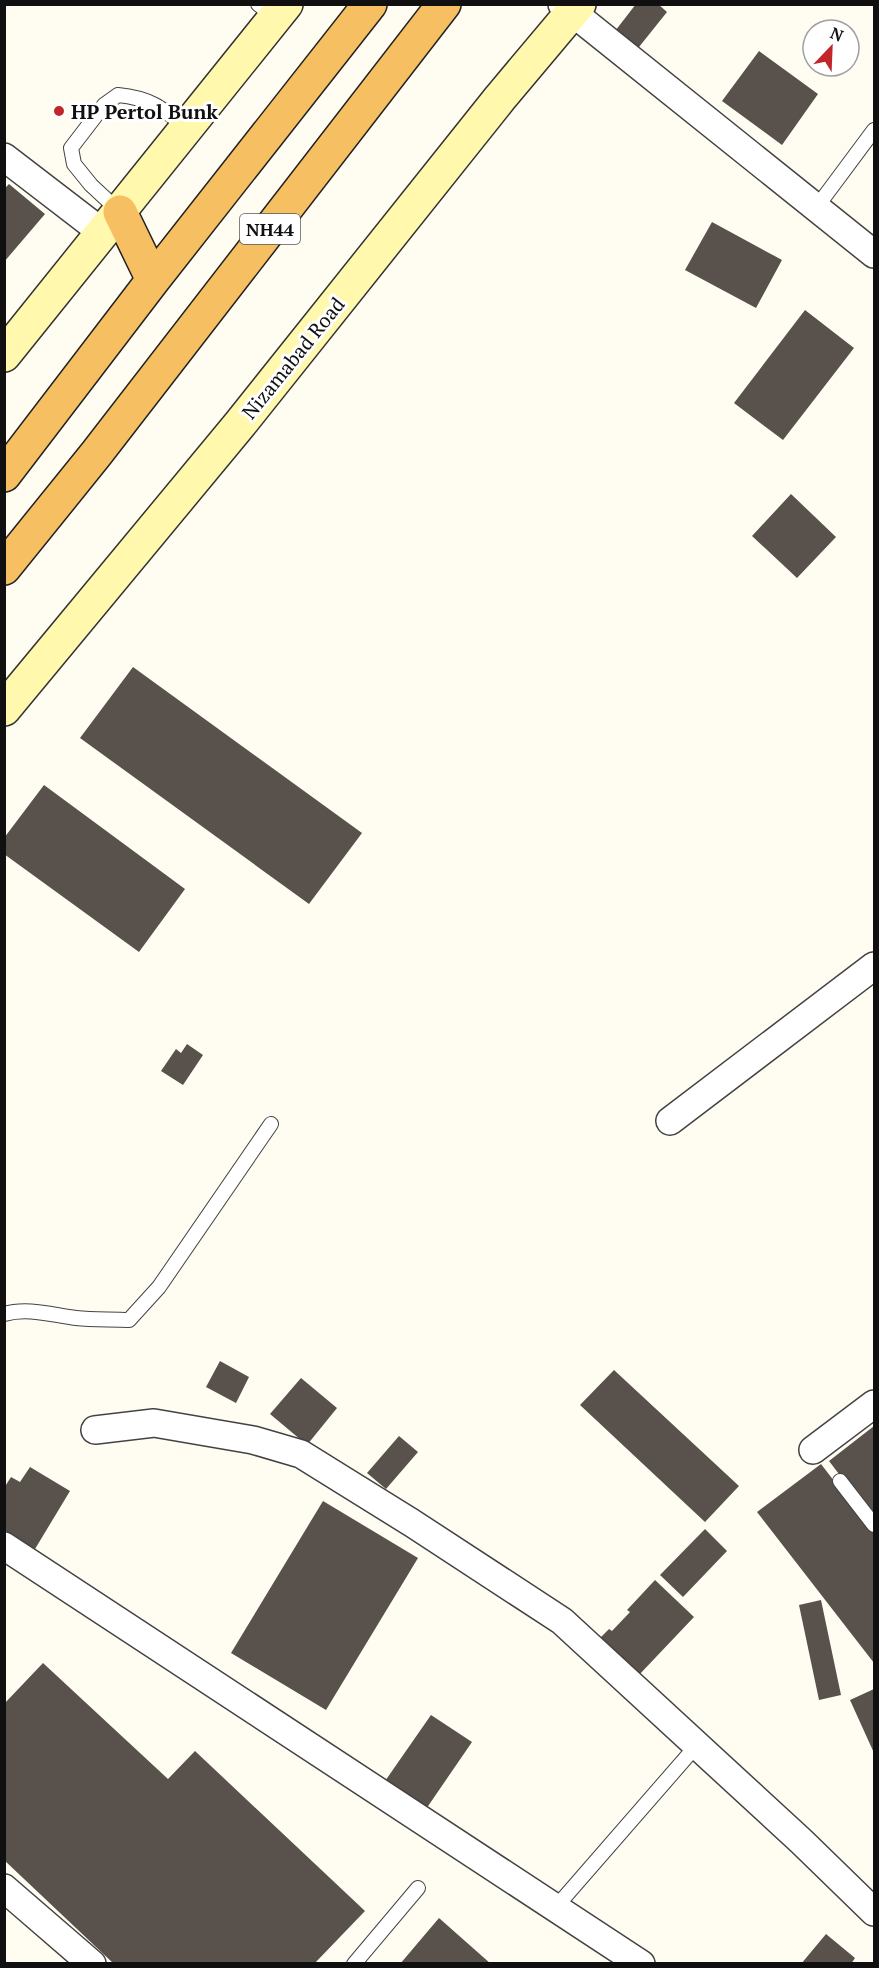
<svg xmlns="http://www.w3.org/2000/svg" width="879" height="1968" viewBox="0 0 879 1968" font-family="'PT Serif',serif">
<rect width="100%" height="100%" fill="#fffdf2"/>
<!-- building -->
<path fill="#58514c" d="M636,4H658L667,12L635,52L612,35Z
M759,51L818,94L782,145L722,101Z
M9,184L45,214L4,262V189Z
M712,222L782,260L756,308L685,270Z
M805,310L854,348L783,440L734,403Z
M791,494L836,537L797,578L752,536Z
M133,667L362,833L309,904L80,738Z
M44,785L185,889L139,952L4,854V838Z
M187,1044L203,1055L183,1085L161,1071L176,1049L181,1053Z
M220,1361L249,1377L236,1403L206,1387Z
M614,1370L739,1486L705,1522L580,1405Z
M301,1378L337,1408L307,1445L270,1414Z
M874,1426V1520L829,1461Z
M399,1436L418,1452L386,1489L367,1473Z
M821,1464L874,1533V1663L757,1512Z
M30,1467L70,1491L35,1549L4,1530V1488L11,1477L20,1482Z
M323,1501L418,1558L326,1710L231,1653Z
M705,1529L727,1551L683,1597L660,1575Z
M655,1580L694,1617L638,1676L599,1639L609,1629L612,1631L630,1612L627,1610Z
M821,1600L841,1695L819,1700L799,1605Z
M43,1663L168,1779L195,1751L365,1911L314,1964H114L4,1860V1704Z
M874,1689V1753L850,1700Z
M431,1715L472,1742L424,1812L383,1784Z
M439,1918L491,1964H400Z
M826,1934L855,1958L851,1964H801Z"/>
<g fill="none" stroke-linecap="round" stroke-linejoin="round">
<!-- service casing -->
<g stroke="#434343" stroke-width="16">
<path id="service" d="M258,4L275,18
M816,208L874,130
M120,212L91,185L74,164L71,148L104,105L118,95C150,98 162,108 186,127
M4,1314C28,1307 52,1315 76,1318C93,1320 111,1319 129,1320L159,1287L271,1124
M840,1481L874,1525
M556,1907L697,1745
M354,1964L418,1888"/>
</g>
<!-- minor casing -->
<g stroke="#434343" stroke-width="30">
<path id="minor" d="M562,4L874,254
M4,157L103,233
M670,1121L874,966
M95,1430L154,1423L253,1440L301,1454L412,1523L562,1621L801,1841L874,1912
M813,1450L874,1404
M4,1546L641,1964
M4,1888L92,1964"/>
</g>
<!-- secondary casing -->
<g stroke="#323232" stroke-width="36">
<path id="secondary" d="M4,355L286,4
M4,709L240,424L500,98L579,4"/>
</g>
<!-- trunk casing -->
<g stroke="#212121" stroke-width="36">
<path id="trunk" d="M120,212L153,280
M4,475L153,280L370,4
M4,568L96,454L444,4"/>
</g>
<!-- service -->
<use href="#service" stroke="#fff" stroke-width="14"/>
<!-- minor -->
<use href="#minor" stroke="#fff" stroke-width="27"/>
<!-- secondary -->
<use href="#secondary" stroke="#fff8ad" stroke-width="33"/>
<!-- trunk -->
<use href="#trunk" stroke="#f6c062" stroke-width="33"/>
</g>
<!-- markers -->
<circle fill="#c12628" stroke="#fff" stroke-width="2" cx="59" cy="111" r="6"/>
<g text-anchor="middle" dominant-baseline="central" stroke-width="6" stroke-linejoin="round" paint-order="stroke">
<!-- shield labels -->
<rect fill="#fff" stroke="#585858" stroke-width="1.5" x="240" y="214" width="60" height="30" rx="4.5"/>
<g font-size="18" font-weight="bold" fill="#101010">
<text x="270" y="229">NH44</text>
</g>
<!-- poi labels -->
<g font-size="20" font-weight="bold" fill="#101010" stroke="#fff" text-anchor="start">
<text x="71" y="111">HP Pertol Bunk</text>
</g>
<!-- street labels -->
<g font-size="20" fill="#101010" stroke="#fff">
<text transform="translate(293 358) rotate(-51)">Nizamabad Road</text>
</g>
</g>
<!-- border -->
<rect width="879" height="1968" fill="none" stroke="#101010" stroke-width="12"/>
<!-- north arrow -->
<g transform="translate(831 48) rotate(23)"><circle r="28" fill="#ffffff" stroke="#9f9f9f" stroke-width="1.5"/>
<path d="M0-4.5L10 22L0 15L-10 22Z" fill="#c12628"/>
<text y="-9" font-size="16" font-weight="bold" text-anchor="middle" fill="#101010">N</text>
</g>
</svg>
